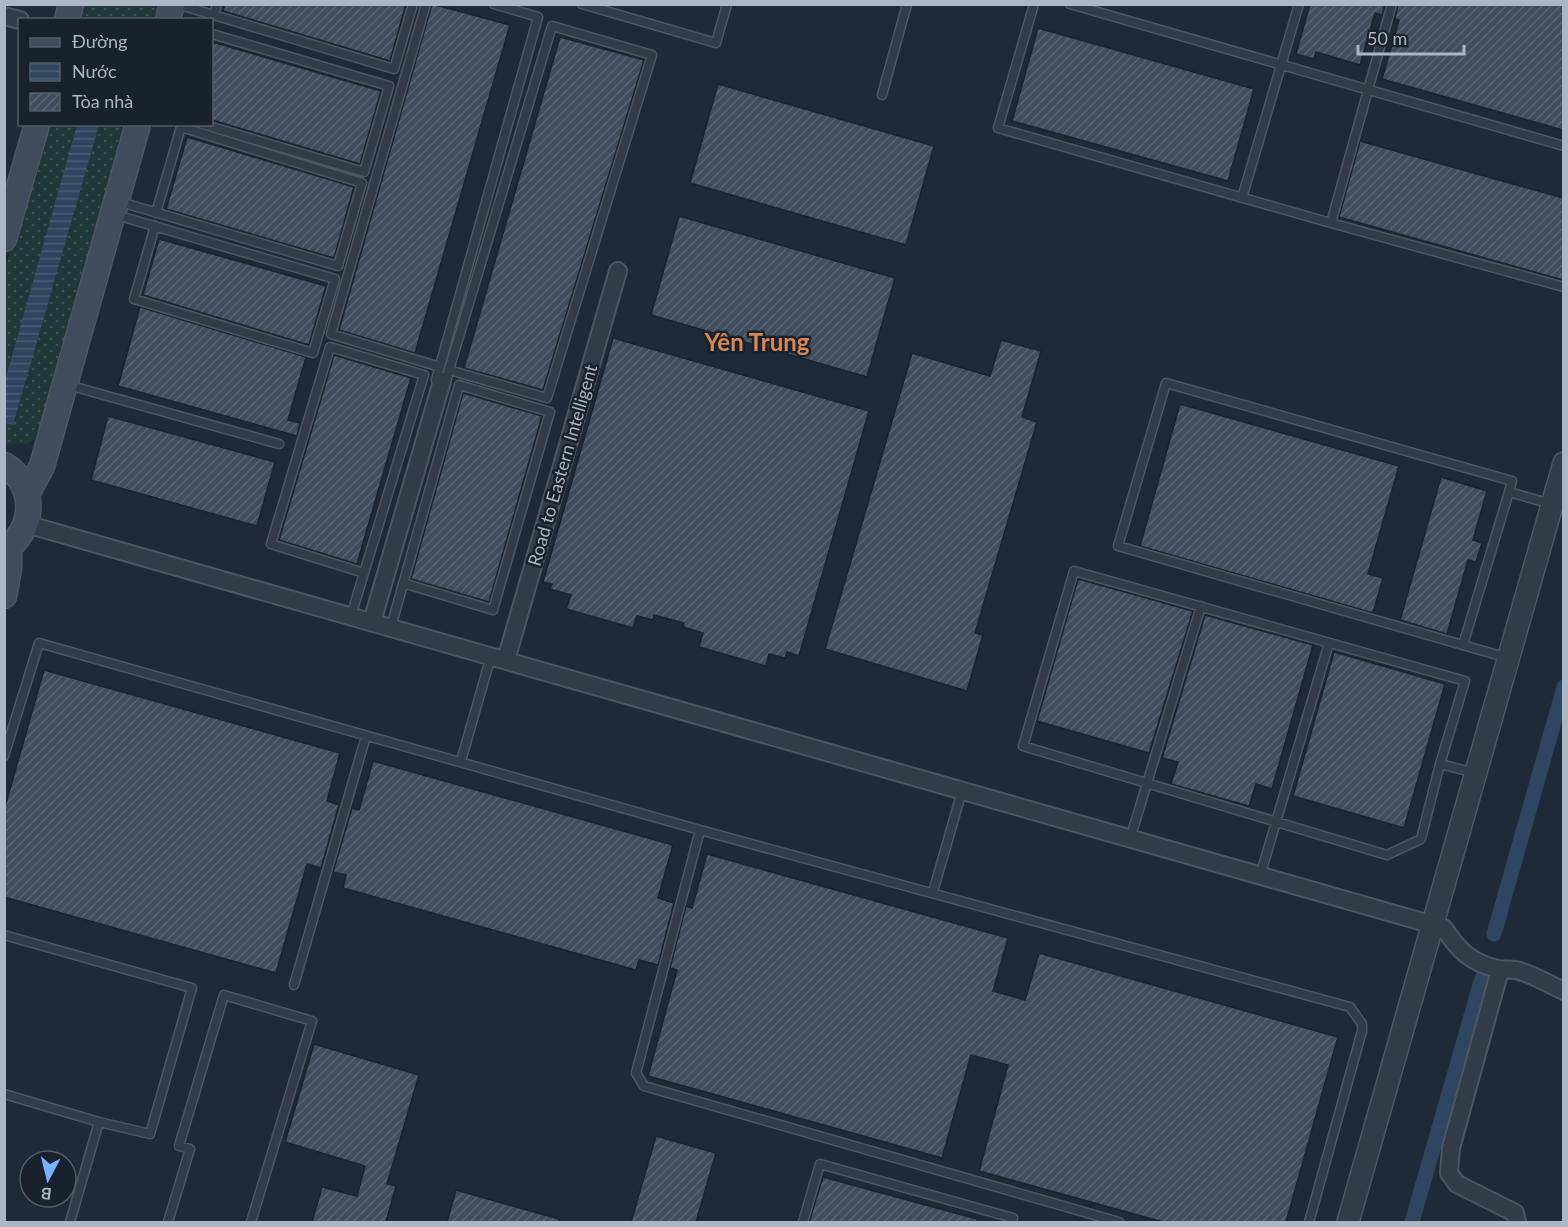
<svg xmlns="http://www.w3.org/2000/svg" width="1568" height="1227" viewBox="0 0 1568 1227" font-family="Lato,sans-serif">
<defs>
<pattern id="grass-dots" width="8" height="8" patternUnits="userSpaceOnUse" patternTransform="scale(1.5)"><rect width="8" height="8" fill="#203739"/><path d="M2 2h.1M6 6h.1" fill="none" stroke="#3e5254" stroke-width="1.8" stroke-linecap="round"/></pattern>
<pattern id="water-rules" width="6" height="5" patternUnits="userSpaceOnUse" patternTransform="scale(1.5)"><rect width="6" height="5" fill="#304660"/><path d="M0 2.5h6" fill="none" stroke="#4b5e75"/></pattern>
<pattern id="building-hatch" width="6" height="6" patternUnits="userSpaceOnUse" patternTransform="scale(1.5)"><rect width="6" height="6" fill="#3f4d5d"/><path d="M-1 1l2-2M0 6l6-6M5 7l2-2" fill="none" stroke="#586473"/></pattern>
</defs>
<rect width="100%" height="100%" fill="#1e2a38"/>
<!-- grass -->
<path fill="url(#grass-dots)" d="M80,5H162L157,19L76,20Z
M46,125H128L39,434L28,444L5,445V270Z"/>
<!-- water -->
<path fill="url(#water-rules)" d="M77,125H99L13,425L5,423V381Z"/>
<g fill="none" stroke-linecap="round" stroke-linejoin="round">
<!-- canal -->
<path stroke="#304660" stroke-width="15" d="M1494,934L1564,687
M1412,1222L1482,978"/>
</g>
<!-- building -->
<path fill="url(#building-hatch)" stroke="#1a232e" stroke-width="1.5" d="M225,4H406L390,61L223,11Z
M432,4L510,25L415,353L339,330Z
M1310,4H1385L1382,15L1375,13L1360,65L1316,52L1314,59L1296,54Z
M1398,4H1563V130L1382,79L1399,20L1395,19Z
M1038,28L1254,89L1228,181L1012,121Z
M560,37L644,60L543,390L464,368Z
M212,42L381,91L360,164L212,120Z
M718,84L934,146L906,245L690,183Z
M187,137L354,187L334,258L166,209Z
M1360,141L1563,198V280L1339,217Z
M679,216L895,278L867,377L651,315Z
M159,239L326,286L309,345L143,295Z
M140,307L306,357L288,420L300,423L297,436L118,386Z
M613,338L869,411L799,656L787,652L785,658L769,654L766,666L699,647L703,633L683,627L684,623L654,615L653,620L637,616L633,628L566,609L571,595L550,589L552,584L543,582Z
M1001,340L1041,351L1022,417L1037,422L975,633L983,635L967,691L825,649L912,353L990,376Z
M334,355L411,378L357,564L279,540Z
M463,393L542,416L489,602L411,579Z
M1180,404L1399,466L1368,574L1383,578L1373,613L1140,546Z
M108,416L275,462L257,526L91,480Z
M1441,477L1487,491L1473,540L1482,543L1476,562L1468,560L1447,634L1400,620Z
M1078,579L1193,611L1149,753L1037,721Z
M1205,615L1313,645L1272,789L1256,784L1249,806L1171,784L1178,762L1162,758Z
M1334,652L1445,684L1404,828L1293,796Z
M44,670L340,753L327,801L339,805L321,868L307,864L276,973L4,897V810Z
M373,761L673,845L658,898L674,903L658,965L639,960L636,970L343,888L346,875L333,872L352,808L359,810Z
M707,854L1008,938L993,991L1025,1000L1039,953L1338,1037L1286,1222H1163L979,1171L1008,1065L971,1055L942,1158L648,1076L677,970L670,968L686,906L692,908Z
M314,1044L419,1075L387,1184L396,1186L386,1222H312L322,1187L357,1196L365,1166L285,1142Z
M656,1136L716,1153L696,1222H631Z
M823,1177L977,1219V1222H809Z
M456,1190L559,1219V1222H447Z"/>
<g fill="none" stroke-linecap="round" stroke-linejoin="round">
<!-- service casing -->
<g stroke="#4d5763" stroke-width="11">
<path id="service" d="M177,4L394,69L413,4
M426,4L331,334L440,367
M582,4L716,43L727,4
M1034,4L998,128L1331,223
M1070,4L1564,146
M1392,4L1331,223L1564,287
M214,15L217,4
M882,95L907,4
M202,124L364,172L389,86L212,34
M1242,198L1299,4
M117,201L338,266L362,183L181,127L156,213
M113,214L335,279L313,353L134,299L155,226
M449,370L547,398L652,55L552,26L449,370L446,382L436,380L538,17L494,4
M68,385L279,444
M351,616L424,375L330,347L271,544L364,573
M391,627L459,385L550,412L493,610L403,583
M1463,645L1509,492
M1508,658L1118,546L1166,383L1512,481L1509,492L1551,504
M4,756L39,643L700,830L1350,1007L1362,1024V1031L1309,1222
M461,761L491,656
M1440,764L1421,839L1387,855L1023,746L1074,571L1465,681L1440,764L1475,773
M700,830L636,1073L644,1086L1119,1222
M1130,839L1201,606
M1260,876L1329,643
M933,892L962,791
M4,935L192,988L150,1134L99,1122
M294,985L366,736
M4,1094L99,1122L70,1222
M168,1222L190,1149L179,1146L224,995L312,1021L251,1222
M803,1222L820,1164L1013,1218L1012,1222"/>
</g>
<!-- minor casing -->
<g stroke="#4d5763" stroke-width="20">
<path id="minor" d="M4,16L20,20
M26,524L1444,928C1458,950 1471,963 1498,969C1504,970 1510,969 1516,970C1533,974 1548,984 1564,991
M372,622L442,381
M506,660L618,271
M1500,970L1451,1148L1449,1173L1457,1184L1515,1213L1517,1222"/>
</g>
<!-- tertiary casing -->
<g stroke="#4d5763" stroke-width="24">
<path id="tertiary" d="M1348,1222L1564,463"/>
</g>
<!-- secondary casing -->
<g stroke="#4d5763" stroke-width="27">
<path id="secondary" d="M67,20L71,4
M168,20L172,4
M4,239L37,124
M4,465C37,484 36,530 4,550
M27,494L42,466L138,124
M4,596L9,569V547"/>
</g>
<!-- service -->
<use href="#service" stroke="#323c48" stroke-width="8"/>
<!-- minor -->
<use href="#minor" stroke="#323c48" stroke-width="16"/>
<!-- tertiary -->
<use href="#tertiary" stroke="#323c48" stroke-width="21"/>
<!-- secondary -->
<use href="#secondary" stroke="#404b5b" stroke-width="24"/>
</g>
<g text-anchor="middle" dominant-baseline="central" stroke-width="5" stroke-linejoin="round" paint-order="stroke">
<!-- street labels -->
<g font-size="18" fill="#acb7c5" stroke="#18212c">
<text transform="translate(562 465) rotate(-74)">Road to Eastern Intelligent</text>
</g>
<!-- district labels -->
<g font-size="24" font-weight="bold" fill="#d88854" stroke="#18212c">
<text x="757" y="341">Yên Trung</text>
</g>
</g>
<!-- border -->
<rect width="1568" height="1227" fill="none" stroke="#acb7c5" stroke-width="12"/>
<!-- legend -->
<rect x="18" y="18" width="195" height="108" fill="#18212c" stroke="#535d69" stroke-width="1.5"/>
<rect x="30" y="38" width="30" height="9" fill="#404b5b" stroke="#535d69" stroke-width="1.5"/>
<text x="72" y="48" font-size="18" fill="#acb7c5">Đường</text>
<rect x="30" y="63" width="30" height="18" fill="url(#water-rules)" stroke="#535d69" stroke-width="1.5"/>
<text x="72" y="78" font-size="18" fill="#acb7c5">Nước</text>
<rect x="30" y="93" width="30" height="18" fill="url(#building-hatch)" stroke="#535d69" stroke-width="1.5"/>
<text x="72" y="108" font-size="18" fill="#acb7c5">Tòa nhà</text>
<!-- north arrow -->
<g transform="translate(48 1179) rotate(187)"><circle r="28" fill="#18212c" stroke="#535d69" stroke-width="1.5"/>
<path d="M0-4.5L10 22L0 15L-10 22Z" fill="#79b1fd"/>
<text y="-9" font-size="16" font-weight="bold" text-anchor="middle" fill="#acb7c5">B</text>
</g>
<!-- scale -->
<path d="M1358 45v9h106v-9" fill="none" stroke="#acb7c5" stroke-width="3"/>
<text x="1367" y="45" font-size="18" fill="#acb7c5" stroke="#18212c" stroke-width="4.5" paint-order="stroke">50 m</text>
</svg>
